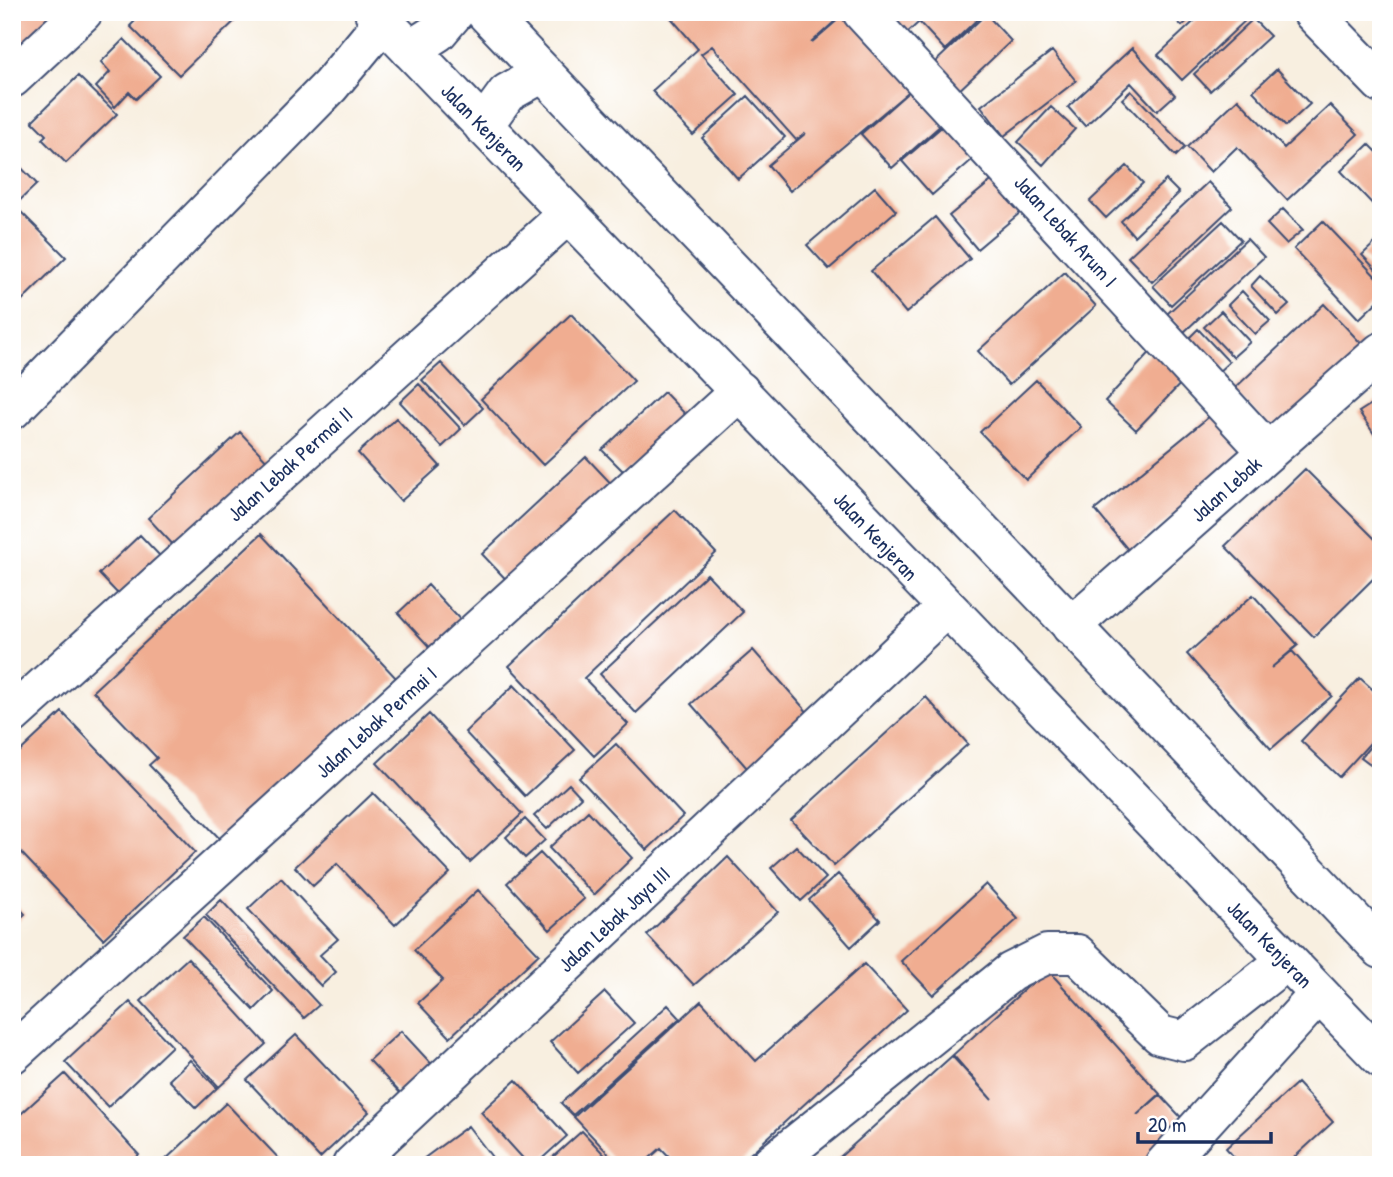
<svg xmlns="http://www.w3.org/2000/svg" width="1393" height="1177" viewBox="0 0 1393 1177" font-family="'Patrick Hand',sans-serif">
<rect width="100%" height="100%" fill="#fff"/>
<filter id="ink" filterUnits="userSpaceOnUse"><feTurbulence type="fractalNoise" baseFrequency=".0143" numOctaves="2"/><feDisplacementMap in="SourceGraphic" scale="14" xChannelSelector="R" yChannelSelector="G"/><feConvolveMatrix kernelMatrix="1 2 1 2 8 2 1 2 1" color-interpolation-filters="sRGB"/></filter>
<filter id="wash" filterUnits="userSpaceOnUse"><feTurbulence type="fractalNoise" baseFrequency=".00686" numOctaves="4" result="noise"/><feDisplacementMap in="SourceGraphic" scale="28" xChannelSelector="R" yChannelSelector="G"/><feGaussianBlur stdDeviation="1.57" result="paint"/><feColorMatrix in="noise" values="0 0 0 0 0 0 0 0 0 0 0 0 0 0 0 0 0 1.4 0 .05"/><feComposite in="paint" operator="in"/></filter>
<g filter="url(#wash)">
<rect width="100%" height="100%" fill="#f8efe0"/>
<g id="blocks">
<!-- building -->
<path fill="#f0ad91" d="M12,12H70L12,68Z
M144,12H244L179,75L130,26Z
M666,12H845L811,43L847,12L950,117L892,168L861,134L913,88L790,191L768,165L806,133L796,140L712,46L701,54L738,95L693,135L652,91L698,49Z
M885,12H930L906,34Z
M932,12H985L945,50L920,23Z
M1174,12H1197L1182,26L1171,15Z
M1204,12H1242L1248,18L1182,80L1158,55Z
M986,14L1011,41L955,94L930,67Z
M1253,19L1270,36L1210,91L1194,74Z
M124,39L160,76L136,99L129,92L115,107L96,87L110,72L101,62Z
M1132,48L1175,95L1157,111L1131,83L1085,126L1068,107Z
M1052,51L1076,81L1004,136L981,106Z
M1277,69L1310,104L1286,126L1253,91Z
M78,76L117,114L66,163L42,139L46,135L32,121Z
M1131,91L1185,147L1176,156L1122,99Z
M748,96L785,137L738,179L702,138Z
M1238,99L1284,148L1330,105L1358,134L1287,200L1237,147L1211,172L1187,147Z
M1051,107L1075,129L1043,165L1018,142Z
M952,118L981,152L932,195L902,161Z
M1369,144L1381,156V213L1341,171Z
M12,158L37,184L16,204L12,200Z
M1127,166L1143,183L1106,218L1090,201Z
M1001,173L1028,206L977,249L949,216Z
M1166,180L1179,193L1134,236L1121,221Z
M1208,182L1232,207L1152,282L1128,257Z
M875,187L896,211L829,269L807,245Z
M1283,209L1303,230L1286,244L1267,224Z
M20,211L66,257L12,310V219Z
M935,217L970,259L906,313L871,271Z
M1223,221L1241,240L1171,305L1153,286Z
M1323,221L1381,282V298L1359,319L1294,249Z
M1381,237V275L1362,255Z
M1247,239L1264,257L1184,332L1167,314Z
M1065,272L1096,306L1009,385L978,351Z
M1260,276L1289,305L1278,315L1251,286Z
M1242,291L1270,321L1255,334L1228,305Z
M1324,304L1371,354L1280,439L1233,390Z
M1221,311L1250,342L1233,357L1204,327Z
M571,314L634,381L543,465L481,399Z
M1198,329L1229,362L1217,373L1186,341Z
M1157,345L1189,375L1136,430L1105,401Z
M441,363L483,408L465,425L422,380Z
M1036,380L1081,427L1026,480L980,432Z
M419,384L461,429L442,447L400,402Z
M664,392L687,416L625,473L602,450Z
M1381,398V444L1359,412Z
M1221,407L1256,448L1129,551L1095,510Z
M396,418L440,466L401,501L358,453Z
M240,432L270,464L178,550L148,518Z
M586,457L619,492L515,589L482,554Z
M1305,469L1381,545V571L1314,637L1225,546Z
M675,510L716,553L584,678L628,724L594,756L509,666Z
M261,534L397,679L223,842L149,765L157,758L93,691Z
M140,535L160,556L119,595L99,574Z
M707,574L743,612L636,713L600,674Z
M428,585L465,625L435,653L398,613Z
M1253,595L1298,645L1271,668L1292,651L1332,696L1271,749L1187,654Z
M753,650L809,714L747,768L691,704Z
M1360,678L1381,697V731L1339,777L1301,741Z
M514,685L575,750L525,796L465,732Z
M926,697L968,744L834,866L791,820Z
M62,712L195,852L103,939L12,843V759Z
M429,714L522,814L470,862L377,763Z
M1381,734V764L1377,769L1361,757Z
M616,744L683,816L647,850L579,778Z
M569,784L581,797L547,829L534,816Z
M373,793L450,873L395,925L337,864L313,886L295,867Z
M588,811L632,858L594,895L549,848Z
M525,819L545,840L525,858L506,837Z
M796,846L826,878L801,901L771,868Z
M540,853L584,899L550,930L507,883Z
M728,857L778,912L694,985L647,935Z
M838,874L880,920L851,947L809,900Z
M281,878L338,939L320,955L336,972L321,986L248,909Z
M986,884L1018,919L933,995L901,961Z
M478,890L539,954L450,1037L418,1003L443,980L414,950Z
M12,900L25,914L12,926Z
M221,900L319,1005L304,1018L206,915Z
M204,917L273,991L254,1010L183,936Z
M188,958L266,1044L219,1087L141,1001Z
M864,964L907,1010L738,1165H677L661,1148L642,1165H619L574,1117L701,1001L756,1061Z
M1047,969L1160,1094L1137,1115L1160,1095L1191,1128L1151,1165H831L952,1056L992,1100L953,1055Z
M605,992L634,1023L578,1073L550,1042Z
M130,1002L172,1046L108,1107L65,1062Z
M668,1005L680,1018L573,1115L561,1103Z
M401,1031L437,1070L406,1099L369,1060Z
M296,1035L369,1112L320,1158L247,1080Z
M190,1060L217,1088L196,1108L169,1080Z
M65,1074L139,1155L129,1165H12V1122Z
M516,1080L567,1136L535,1165H529L481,1112Z
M1297,1083L1333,1122L1286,1165H1241L1226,1148Z
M226,1103L285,1165H166L163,1162Z
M468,1126L498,1165H421L419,1162Z
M582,1131L614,1165H544Z"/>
</g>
</g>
<g filter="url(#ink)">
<use href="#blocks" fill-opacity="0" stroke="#3c4c72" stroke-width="2"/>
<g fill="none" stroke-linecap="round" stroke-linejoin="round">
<!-- minor casing -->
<g stroke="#3c4c72" stroke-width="42">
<path id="minor" d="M862,12L1268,452
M1312,12L1381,83
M12,78L83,12
M12,410L330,86L383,22
M1071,626L1381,352
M12,715L568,214
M12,1054L740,391
M352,1165L945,609
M770,1165L1011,972L1047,954H1077L1160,1035L1184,1041L1286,961
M1164,1165L1319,994"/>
</g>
<!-- major casing -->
<g stroke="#3c4c72" stroke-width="42">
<path id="major" d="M374,12L1381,1058
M485,12L1381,949
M410,50L438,32L455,12
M483,126L507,93L543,73"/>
</g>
<!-- minor -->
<use href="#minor" stroke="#fff" stroke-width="38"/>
<!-- major -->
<use href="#major" stroke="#fff" stroke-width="38"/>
</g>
</g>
<g text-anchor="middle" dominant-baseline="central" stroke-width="6" stroke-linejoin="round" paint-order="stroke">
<!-- street labels -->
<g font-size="21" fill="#1b2f5e" stroke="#fff">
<text transform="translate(484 127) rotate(46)">Jalan Kenjeran</text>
<text transform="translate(1066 231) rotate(48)">Jalan Lebak Arum I</text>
<text transform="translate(290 464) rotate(-42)">Jalan Lebak Permai II</text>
<text transform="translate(1226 489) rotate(-42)">Jalan Lebak</text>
<text transform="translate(876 536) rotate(47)">Jalan Kenjeran</text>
<text transform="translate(376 722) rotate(-42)">Jalan Lebak Permai I</text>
<text transform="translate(614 919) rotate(-43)">Jalan Lebak Jaya III</text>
<text transform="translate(1270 944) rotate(46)">Jalan Kenjeran</text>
</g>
</g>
<!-- margin -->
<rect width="1393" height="1177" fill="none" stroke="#fff" stroke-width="42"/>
<!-- scale -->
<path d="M1138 1132v10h133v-10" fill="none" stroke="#1b2f5e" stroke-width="3.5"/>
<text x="1148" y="1132" font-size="21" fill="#1b2f5e" stroke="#ffffff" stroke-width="5" paint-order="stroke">20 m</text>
</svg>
